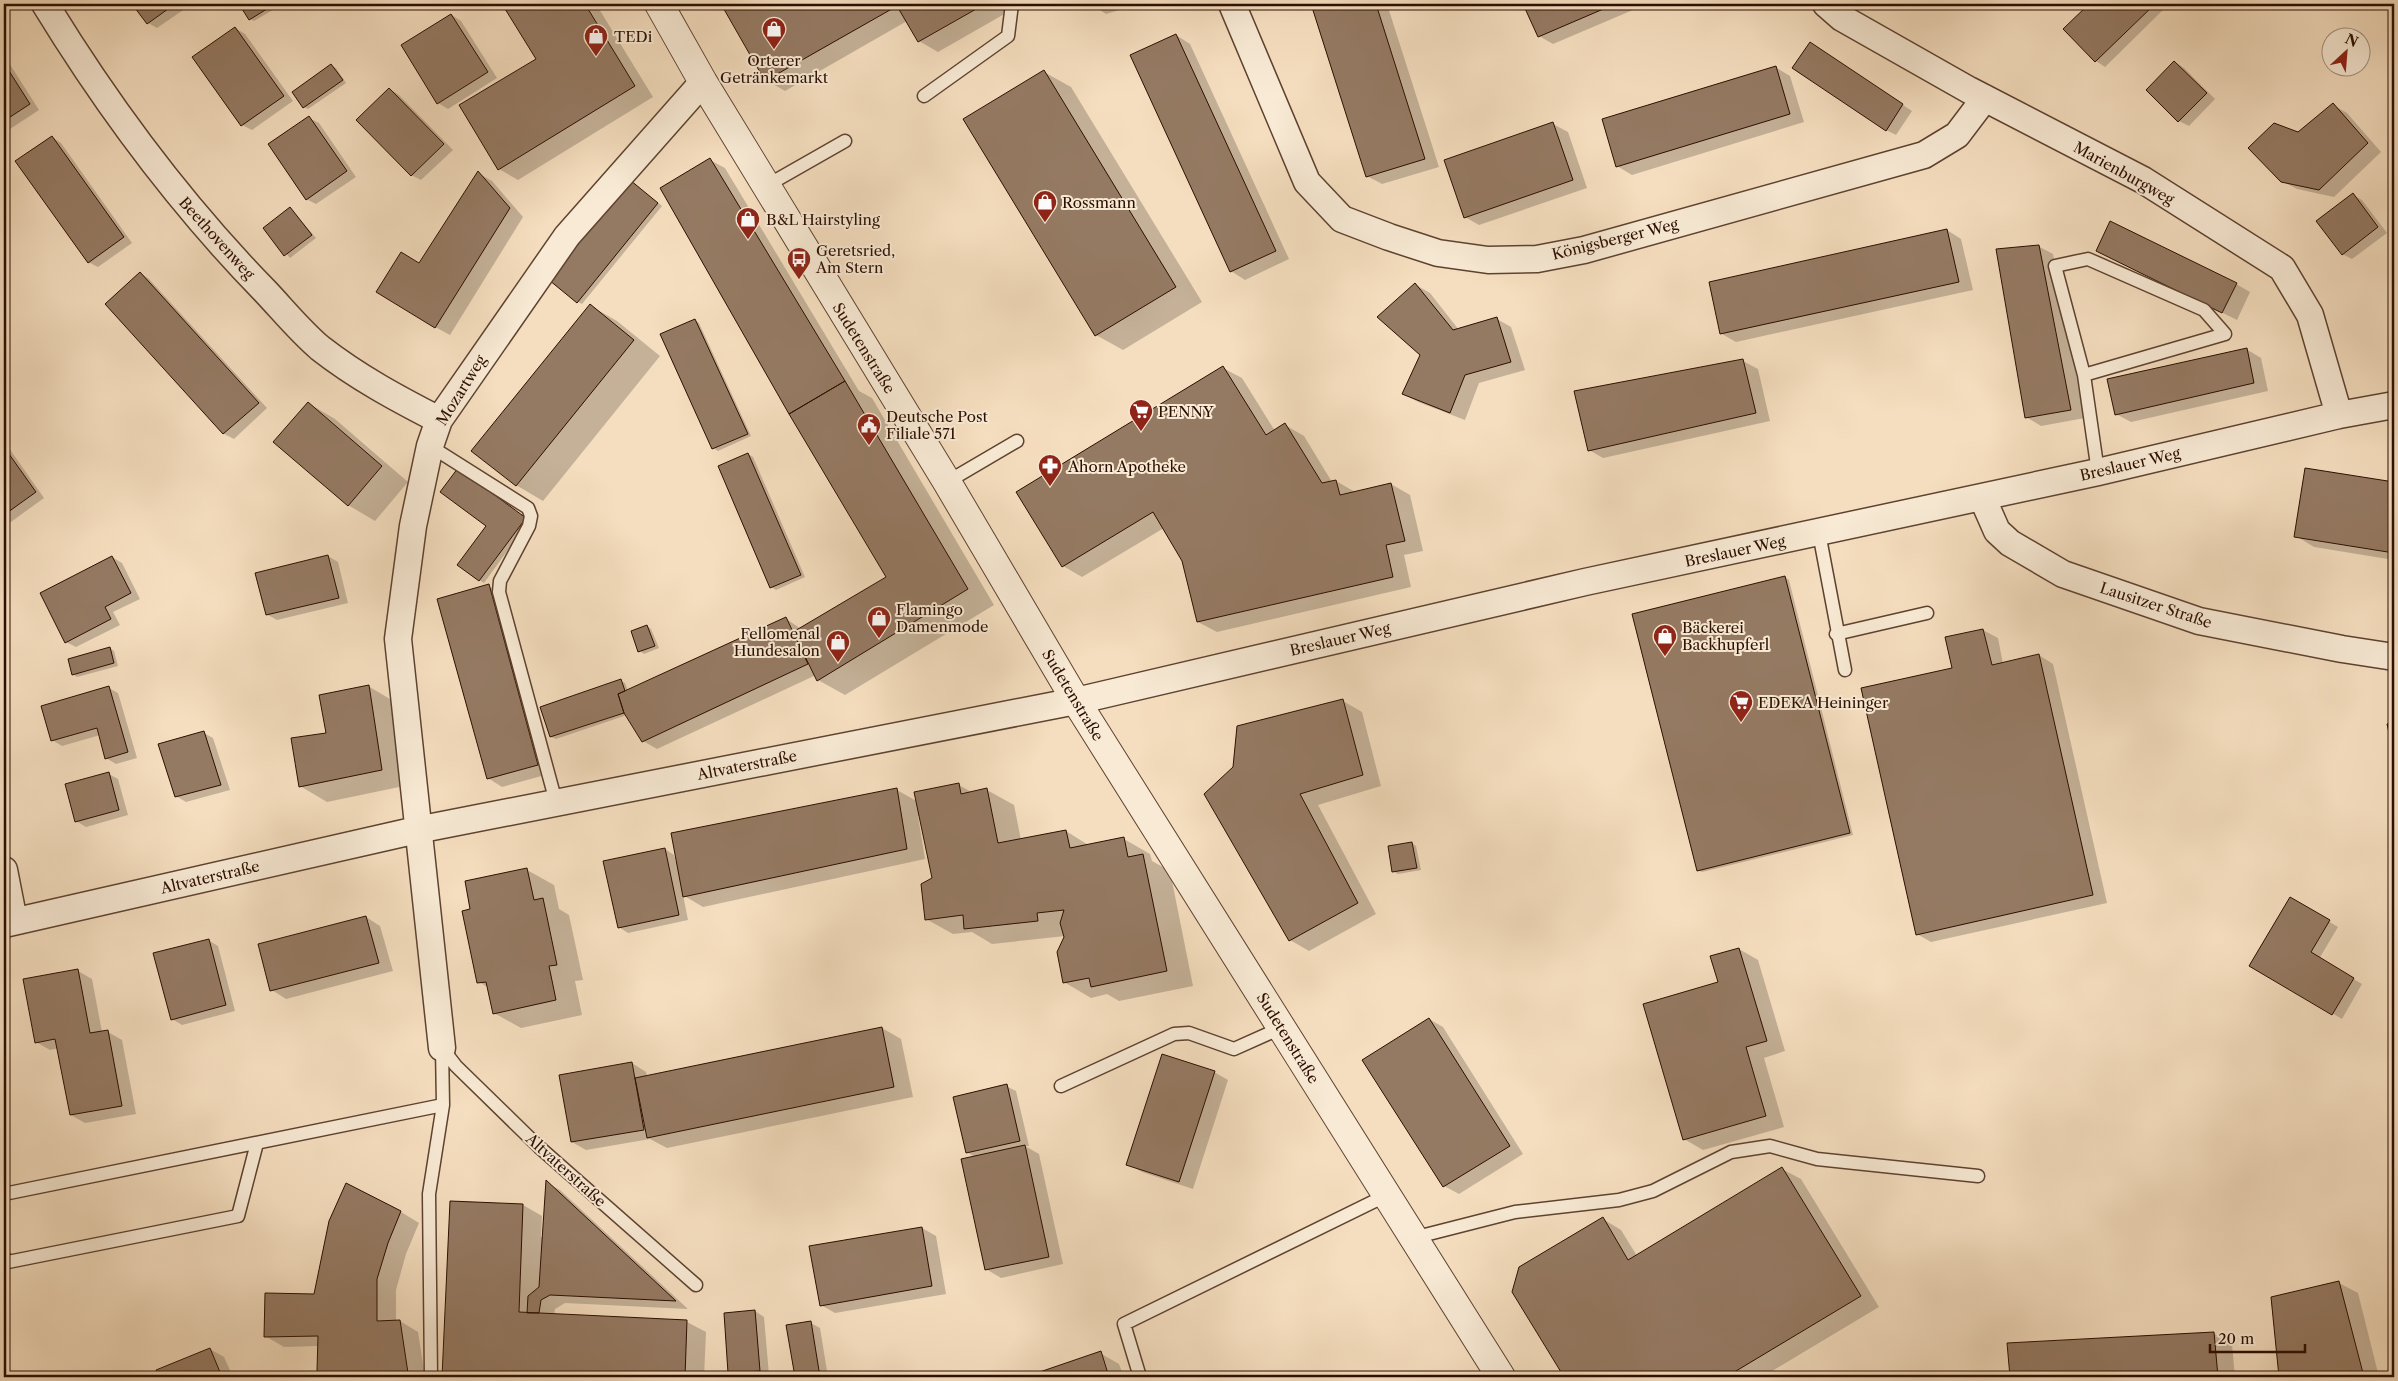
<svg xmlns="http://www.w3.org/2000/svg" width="2398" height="1381" viewBox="0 0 2398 1381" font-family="'Libre Caslon Text',serif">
<rect width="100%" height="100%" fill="#f5debf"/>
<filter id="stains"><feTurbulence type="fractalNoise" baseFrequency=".004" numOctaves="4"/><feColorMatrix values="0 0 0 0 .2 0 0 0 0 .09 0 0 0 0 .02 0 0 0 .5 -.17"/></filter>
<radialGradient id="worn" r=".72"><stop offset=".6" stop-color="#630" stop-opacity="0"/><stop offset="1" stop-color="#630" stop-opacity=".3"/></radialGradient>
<!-- shadow -->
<path fill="#0003" d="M133,4H192L157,28L148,23Z
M241,4H283L254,21L250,19Z
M504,4H596L653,97L518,180L499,169L538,59Z
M722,4H1019L1020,5L938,52L919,41L907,21L785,91L766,80Z
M1091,4H1139L1106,14Z
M1312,4H1387L1439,167L1382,184L1367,176Z
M1525,4H1647L1553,44L1539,36Z
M2090,4H2161L2165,8L2105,67L2096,61L2064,29Z
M452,15L461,21L497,78L448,109L438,103L402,46Z
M235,28L245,34L293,101L252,130L242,125Z
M1176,35L1190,44L1289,259L1245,280L1231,271Z
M1819,49L1912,111L1896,135L1886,130Z
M4,55L39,110L4,133Z
M2175,62L2184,68L2215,99L2189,126L2179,121L2148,90Z
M332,66L336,68L346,83L308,109L304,107Z
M1775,67L1790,76L1804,122L1632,175L1617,166Z
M1044,72L1071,87L1202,302L1123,350L1096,335Z
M390,89L399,95L453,150L421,180L411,175Z
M2333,105L2347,113L2381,152L2334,197L2297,189L2282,181L2299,134Z
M309,118L319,123L356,177L316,204L306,199Z
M1553,124L1568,132L1587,188L1479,225L1465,217Z
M52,137L61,143L132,243L98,267L88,262Z
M710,160L725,168L859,391L872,398L994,605L845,695L818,680L816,675L657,749L643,741L627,715L556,739L551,737L541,708L621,681L625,683L628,691L785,618L801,629L888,577Z
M478,173L492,181L523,217L450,335L435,327L420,265Z
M634,184L662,206L582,304L578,302Z
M2353,195L2362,200L2387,233L2352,259L2342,254Z
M290,208L316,238L290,258L264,228Z
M1947,230L1961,239L1973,290L1736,342L1722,334L1710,283Z
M2038,246L2053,254L2085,418L2041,426L2026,417Z
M2097,250L2236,284L2250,292L2237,320Z
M140,273L149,279L267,408L234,439L224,434L106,304Z
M1416,285L1430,293L1459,330L1497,319L1511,327L1525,370L1479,383L1465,420L1418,402L1404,394L1421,355Z
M591,306L617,321L660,356L543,501L516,485Z
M695,320L699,323L751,436L718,451L713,448Z
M2246,349L2261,358L2268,391L2131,422L2116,414Z
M1743,361L1758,369L1770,421L1603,458L1589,450Z
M1223,368L1242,378L1275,431L1285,425L1304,436L1332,482L1336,481L1355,492L1391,484L1410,495L1423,551L1404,555L1411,587L1217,632L1198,622L1184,561L1164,528L1082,577L1063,566L1018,492Z
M308,403L335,419L408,482L375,521L348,505Z
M4,441L44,498L4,527Z
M748,454L753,457L805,577L776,590L771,587Z
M2306,469L2394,483V560L2314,547L2296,536Z
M442,492L529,521L484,583L479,580L487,526Z
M328,556L338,562L348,603L277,620L268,615Z
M112,557L122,563L140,599L113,612L120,625L76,647L66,642Z
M1785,577L1789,580L1853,835L1702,872L1698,870Z
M488,586L503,594L552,773L502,787L488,778Z
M647,626L651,629L659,648L644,654L640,651Z
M1983,630L1998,638L2003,664L2039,655L2053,664L2107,903L1931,942L1917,934L1954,669L1946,638Z
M110,648L114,651L118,666L77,677L73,674Z
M368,686L395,702L409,785L327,802L300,786L327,734Z
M109,688L118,693L137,758L116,764L106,758L100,735L62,746L52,740Z
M1343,701L1362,712L1381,786L1318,805L1376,914L1309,951L1290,940L1205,794Z
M204,733L213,738L230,790L186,802L176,796Z
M109,774L118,779L128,815L86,827L76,821Z
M959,785L973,793L987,790L1014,805L1021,840L1066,831L1090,846L1124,839L1150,854L1152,861L1170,871L1193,986L1119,1001L1107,994L1091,998L1064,982L1065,936L992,944L972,932L953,934L926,919L933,879L920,815L918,816L925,859L703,907L683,895L688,920L628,933L619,927L665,849L674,855L676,862H678L897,790L918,802Z
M1412,843L1416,846L1421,870L1398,874L1393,871Z
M527,870L554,885L559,909L569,915L583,980L575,981L582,1015L521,1028L494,1013L489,988L479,982L472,910Z
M2291,899L2338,927L2319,959L2362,984L2342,1019L2251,965Z
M366,917L380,926L393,971L286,999L272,990Z
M208,940L218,946L235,1011L182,1025L172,1019Z
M1739,949L1758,960L1785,1051L1764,1058L1784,1127L1703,1150L1684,1139L1719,983Z
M78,971L92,979L102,1032H108L122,1040L136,1114L85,1123L71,1115L59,1048L50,1050L36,1042Z
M1429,1019L1443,1027L1523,1154L1459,1194L1444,1186Z
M882,1028L901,1039L913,1097L667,1148L650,1139L586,1150L572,1142L632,1063L646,1072L647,1077Z
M1214,1072L1228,1080L1193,1189L1142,1172L1128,1164Z
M1006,1086L1016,1091L1029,1146H1025L1039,1154L1063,1264L1001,1278L986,1269L975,1157L967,1152Z
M1782,1169L1801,1179L1879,1307L1762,1377H1565L1513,1292L1603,1219L1621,1230L1637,1256Z
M547,1183L560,1190L688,1309L565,1303L555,1309L554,1315L687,1322L706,1332L704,1377H443L451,1202L523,1205L542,1216L541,1237H543Z
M401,1212L419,1223L406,1254L396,1290V1322L400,1321L418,1332L425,1377H320L318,1370L319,1346L284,1347L265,1336L316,1295Z
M922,1228L936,1236L946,1294L835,1313L821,1305Z
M2339,1283L2358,1293L2379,1377H2280L2272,1298Z
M755,1311L764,1317L769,1375L738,1377L730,1373Z
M811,1323L820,1328L828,1377H796L788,1326Z
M2213,1333L2232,1344L2235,1377H2012L2008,1344Z
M210,1349L224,1357L233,1377H161L158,1370Z
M1100,1353L1119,1364L1124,1377H1029Z"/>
<!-- building -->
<path fill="#957a63" stroke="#2c0e00" d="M132,4H175L147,24Z
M239,4H275L249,20Z
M502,4H585L635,86L498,170L459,105L536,59Z
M721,4H985L918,42L897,6L765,81Z
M1311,4H1376L1425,159L1366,177Z
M1523,4H1615L1538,37Z
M2089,4H2155L2095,62L2063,29Z
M451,14L488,72L437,104L401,45Z
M235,27L284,96L241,126L192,57Z
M1176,34L1276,251L1230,272L1130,55Z
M1810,42L1903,104L1886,131L1792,68Z
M2174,61L2207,93L2178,122L2146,90Z
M4,63L30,104L4,121Z
M331,64L343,80L303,108L292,92Z
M1776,66L1790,114L1616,167L1602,119Z
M1044,70L1176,287L1095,336L963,119Z
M389,88L444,144L411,176L356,120Z
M2333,103L2368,143L2319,190L2281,182L2248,148L2274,123L2298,132Z
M309,116L347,171L306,200L268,144Z
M1553,122L1573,180L1464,218L1444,160Z
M52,136L124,237L88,263L15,161Z
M710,158L845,381L789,414L660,188Z
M478,171L510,208L435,328L376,292L401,252L419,263Z
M630,180L658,203L577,303L549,280Z
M2353,193L2378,227L2342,255L2316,221Z
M290,207L312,235L284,256L263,228Z
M2110,221L2237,283L2222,313L2096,251Z
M1947,229L1959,282L1720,334L1709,282Z
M2039,245L2071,410L2025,418L1996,249Z
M140,272L259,403L223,434L105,304Z
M1415,283L1453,330L1497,317L1511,362L1465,375L1450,413L1402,394L1420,355L1377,317Z
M590,304L634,340L516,486L471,451Z
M695,319L748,434L712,449L660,334Z
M2247,348L2254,383L2115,415L2107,379Z
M1743,359L1756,413L1588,451L1574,391Z
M1223,366L1266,435L1285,423L1322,483L1336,480L1340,495L1391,483L1405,541L1386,545L1393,577L1197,622L1182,561L1153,512L1062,567L1016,492Z
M845,381L968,589L817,681L793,632L886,577L789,414Z
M308,402L382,466L348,506L273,442Z
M4,447L36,492L4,515Z
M748,453L801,575L770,588L718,466Z
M458,468L526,518L479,581L457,565L486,526L440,492Z
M2305,468L2394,482V553L2294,537Z
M328,555L339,598L266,615L255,573Z
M112,556L131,593L105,607L111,619L65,643L40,593Z
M1785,576L1850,833L1697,871L1632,614Z
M489,584L538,765L487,779L437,599Z
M786,617L808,664L642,742L624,713L618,694Z
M647,625L655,646L638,652L631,631Z
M1983,629L1992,665L2039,654L2093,895L1916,935L1861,688L1952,668L1945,637Z
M110,647L114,663L72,675L68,659Z
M621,679L625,691L618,694L624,713L550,737L540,707Z
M369,685L382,770L299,787L291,738L326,733L319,695Z
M109,686L128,752L105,759L97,728L51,741L41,706Z
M1343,699L1363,775L1300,794L1358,903L1289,941L1204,794L1233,767L1237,726Z
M2394,722V755L2387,724Z
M204,731L221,785L175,797L158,744Z
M109,772L119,810L75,822L65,784Z
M959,783L961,794L987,788L998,843L1066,830L1070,848L1124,837L1128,857L1143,854L1167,971L1091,987L1089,978L1063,983L1057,952L1064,937L1060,923L1064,910L1037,913L1038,921L964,929L963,915L925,920L921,884L932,878L914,792Z
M897,788L907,849L683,897L671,833Z
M1412,842L1417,868L1392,872L1388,846Z
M665,848L679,915L618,928L603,861Z
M527,868L534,900L543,898L557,965L549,966L556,1000L493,1014L486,982L477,983L462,911L470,909L465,881Z
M2290,897L2330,920L2311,952L2354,978L2332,1015L2249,966Z
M366,916L379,963L270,991L258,944Z
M209,939L226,1005L171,1020L153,953Z
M1739,948L1767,1041L1746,1047L1766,1116L1683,1140L1643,1004L1718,982L1710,956Z
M78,969L90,1033L108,1030L122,1106L70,1115L55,1039L35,1043L23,979Z
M1429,1018L1510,1146L1443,1187L1362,1060Z
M882,1027L894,1087L647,1138L635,1078Z
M1162,1054L1215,1071L1179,1182L1126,1165Z
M632,1062L644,1130L571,1142L559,1075Z
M1007,1084L1020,1141L966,1153L953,1097Z
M1025,1145L1049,1257L985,1270L961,1159Z
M1782,1167L1861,1296L1726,1377H1564L1512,1292L1519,1267L1603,1217L1628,1260Z
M546,1180L676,1301L550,1295L541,1300L539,1313H527L528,1296L539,1287Z
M346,1183L401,1211L388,1243L377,1279V1321L400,1320L408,1373L389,1377H319L317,1370L318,1336L264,1337L265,1293L314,1294L329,1221Z
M450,1201L523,1204L519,1312L687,1320L685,1377H442Z
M922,1227L932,1286L820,1306L809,1246Z
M2339,1281L2364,1377H2279L2271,1297Z
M755,1310L760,1371L728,1373L724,1313Z
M811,1321L820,1377H795L786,1325Z
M2214,1332L2218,1377H2010L2007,1343Z
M210,1348L222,1377H160L156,1370Z
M1101,1351L1109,1377H1025Z"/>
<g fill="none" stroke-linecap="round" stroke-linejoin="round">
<!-- service casing -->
<g stroke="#5e4230" stroke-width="15">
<path id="service" d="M924,96L1008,36L1012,4
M766,186L845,141
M2084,375L2055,266L2088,259L2204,310L2225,334L2084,375L2098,472
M430,446L528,508L531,516L529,526L500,581L499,592L556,802
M947,482L1017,441
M1819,533L1845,670
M1836,634L1927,613
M442,1048L456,1066L539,1147L696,1285
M1061,1086L1174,1034L1189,1033L1234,1049L1281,1028
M4,1194L443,1105
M1413,1238L1515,1212L1619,1200L1653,1191L1731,1152L1770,1146L1817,1159L1978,1176
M4,1257L8,1262L238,1216L257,1143
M431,1377L429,1194L443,1105L442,1048
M1140,1377L1124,1324L1387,1195"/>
</g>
<!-- minor casing -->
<g stroke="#5e4230" stroke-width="29">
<path id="minor" d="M45,4C108,107 180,204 265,291C283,310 300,331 320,348C357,377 398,399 439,420
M1232,4L1307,182L1342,219L1389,237L1438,253L1488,260L1537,259L1584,250L1924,155L1957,135L1985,98
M1826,4L1842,18L1969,90L2143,180L2282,268L2310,315L2339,415
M1982,497L1997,531L2010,543L2063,574L2199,621L2342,649L2394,657
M4,870L14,921
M4,924L417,830L1076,701L1585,582L2098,472L2339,415L2394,405
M442,1048L398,639L413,526L430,446L439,420L567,236L703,82"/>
</g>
<!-- tertiary casing -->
<g stroke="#5e4230" stroke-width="30">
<path id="tertiary" d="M659,4L703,82L947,482L1076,701L1501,1377"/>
</g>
<!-- service -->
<use href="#service" stroke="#f8ead5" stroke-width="12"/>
<!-- minor -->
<use href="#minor" stroke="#f8ead5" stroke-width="26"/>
<!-- tertiary -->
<use href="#tertiary" stroke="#f8ead5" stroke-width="28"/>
</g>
<!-- icons -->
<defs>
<g id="shop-pin" transform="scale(1.25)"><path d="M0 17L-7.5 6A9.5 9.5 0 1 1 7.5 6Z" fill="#8f2418" stroke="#f8ead5"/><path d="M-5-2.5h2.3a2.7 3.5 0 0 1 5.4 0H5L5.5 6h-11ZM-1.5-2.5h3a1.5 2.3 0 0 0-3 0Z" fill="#fff"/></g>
<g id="bus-pin" transform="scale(1.25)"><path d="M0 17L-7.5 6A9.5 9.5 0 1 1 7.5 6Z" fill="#8f2418" stroke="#f8ead5"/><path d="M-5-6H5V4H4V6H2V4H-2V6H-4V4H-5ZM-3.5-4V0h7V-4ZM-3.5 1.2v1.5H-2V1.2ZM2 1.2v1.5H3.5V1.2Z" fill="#fff"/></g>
<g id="supermarket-pin" transform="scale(1.25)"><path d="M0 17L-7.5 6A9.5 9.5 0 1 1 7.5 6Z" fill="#8f2418" stroke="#f8ead5"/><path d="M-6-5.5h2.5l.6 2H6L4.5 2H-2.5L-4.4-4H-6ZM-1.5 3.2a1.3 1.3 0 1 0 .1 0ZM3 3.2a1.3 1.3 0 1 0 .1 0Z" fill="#fff"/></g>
<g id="civic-pin" transform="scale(1.25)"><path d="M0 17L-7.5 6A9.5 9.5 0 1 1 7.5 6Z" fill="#8f2418" stroke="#f8ead5"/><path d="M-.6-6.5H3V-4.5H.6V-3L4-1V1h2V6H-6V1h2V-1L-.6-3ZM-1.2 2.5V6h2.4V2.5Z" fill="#fff"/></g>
<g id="pharmacy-pin" transform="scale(1.25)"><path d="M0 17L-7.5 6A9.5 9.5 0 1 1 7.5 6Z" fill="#8f2418" stroke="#f8ead5"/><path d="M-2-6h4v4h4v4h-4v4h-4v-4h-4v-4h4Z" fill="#fff"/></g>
</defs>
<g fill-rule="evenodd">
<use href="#shop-pin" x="774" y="29"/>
<use href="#shop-pin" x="596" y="36"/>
<use href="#shop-pin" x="1045" y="202"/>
<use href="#shop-pin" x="748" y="219"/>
<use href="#bus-pin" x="799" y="259"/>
<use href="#supermarket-pin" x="1141" y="411"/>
<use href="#civic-pin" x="869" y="425"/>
<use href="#pharmacy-pin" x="1050" y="466"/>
<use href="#shop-pin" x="879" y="618"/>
<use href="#shop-pin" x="1665" y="636"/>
<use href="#shop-pin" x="838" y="642"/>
<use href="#supermarket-pin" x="1741" y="702"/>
</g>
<g text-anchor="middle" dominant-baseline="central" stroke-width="4" stroke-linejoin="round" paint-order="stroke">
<!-- poi labels -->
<g font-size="15" fill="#2c0e00" stroke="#f8ead5" text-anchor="start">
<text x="614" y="36">TEDi</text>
<text x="774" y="60" text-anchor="middle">Orterer<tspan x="774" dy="17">Getränkemarkt</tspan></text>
<text x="1062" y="202">Rossmann</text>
<text x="766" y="219">B&amp;L Hairstyling</text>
<text x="816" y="250">Geretsried,<tspan x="816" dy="17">Am Stern</tspan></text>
<text x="1158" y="411">PENNY</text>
<text x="886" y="416">Deutsche Post<tspan x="886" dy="17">Filiale 571</tspan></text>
<text x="1068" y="466">Ahorn Apotheke</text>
<text x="896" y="609">Flamingo<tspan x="896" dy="17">Damenmode</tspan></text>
<text x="1682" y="627">Bäckerei<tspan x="1682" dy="17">Backhupferl</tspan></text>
<text x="820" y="633" text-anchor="end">Fellomenal<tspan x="820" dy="17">Hundesalon</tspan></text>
<text x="1758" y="702">EDEKA Heininger</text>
</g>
<!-- street labels -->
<g font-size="15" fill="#2c0e00" stroke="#f8ead5">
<text transform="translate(2124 173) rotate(29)">Marienburgweg</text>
<text transform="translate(217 238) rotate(48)">Beethovenweg</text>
<text transform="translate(1615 239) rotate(-14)">Königsberger Weg</text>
<text transform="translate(864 348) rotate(58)">Sudetenstraße</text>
<text transform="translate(461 390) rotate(-58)">Mozartweg</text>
<text transform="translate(2130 464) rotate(-13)">Breslauer Weg</text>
<text transform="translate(1735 551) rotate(-12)">Breslauer Weg</text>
<text transform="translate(2156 605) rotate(18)">Lausitzer Straße</text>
<text transform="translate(1340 639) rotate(-13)">Breslauer Weg</text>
<text transform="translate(1073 695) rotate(59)">Sudetenstraße</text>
<text transform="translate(747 765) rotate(-11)">Altvaterstraße</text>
<text transform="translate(210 877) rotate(-13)">Altvaterstraße</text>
<text transform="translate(1288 1038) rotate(58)">Sudetenstraße</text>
<text transform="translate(566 1170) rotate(42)">Altvaterstraße</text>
</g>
</g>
<!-- margin -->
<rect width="2398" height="1381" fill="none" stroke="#f5debf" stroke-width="20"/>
<rect x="5" y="5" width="2388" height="1371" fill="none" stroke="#2c0e00" stroke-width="2.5"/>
<rect x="10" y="10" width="2378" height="1361" fill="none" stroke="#2c0e00"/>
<!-- north arrow -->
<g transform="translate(2346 52) rotate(26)"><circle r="24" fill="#f8ead5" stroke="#a69280"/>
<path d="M0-4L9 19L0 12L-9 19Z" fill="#8f2418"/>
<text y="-8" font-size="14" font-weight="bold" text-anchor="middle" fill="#2c0e00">N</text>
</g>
<!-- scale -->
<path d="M2210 1344v8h95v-8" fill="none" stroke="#2c0e00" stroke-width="2.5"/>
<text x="2218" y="1344" font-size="15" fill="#2c0e00" stroke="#f8ead5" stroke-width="4" paint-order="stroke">20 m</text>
<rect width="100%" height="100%" filter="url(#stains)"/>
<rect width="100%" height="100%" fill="url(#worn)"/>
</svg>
